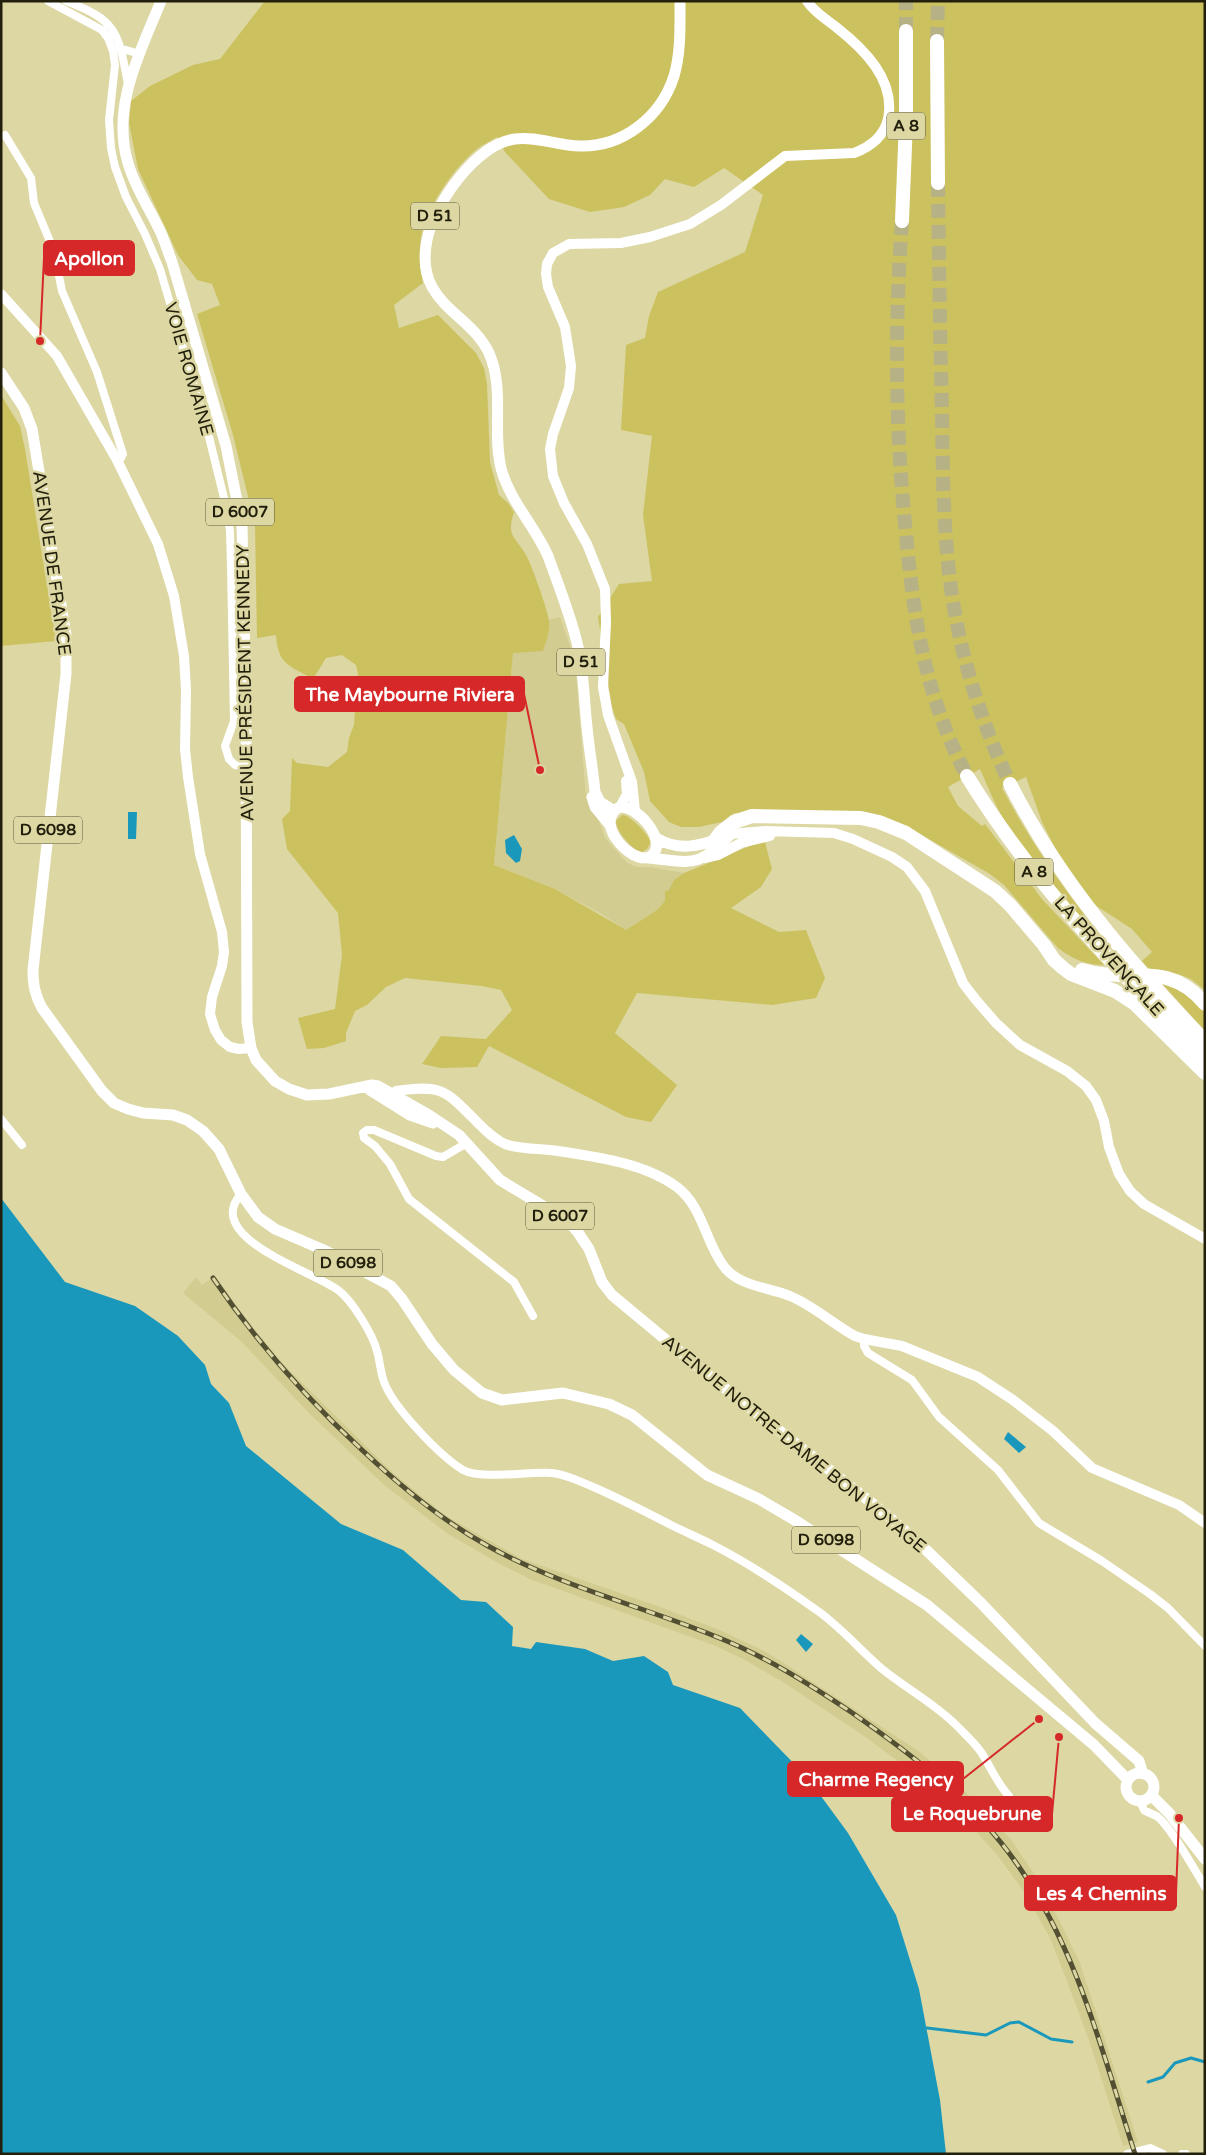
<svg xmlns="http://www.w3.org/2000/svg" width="1206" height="2155" viewBox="0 0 1206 2155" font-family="'Varela Round',sans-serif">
<rect width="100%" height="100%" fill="#dcd7a3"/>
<!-- built -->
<path fill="#d2cc90" d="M560,617L575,661L586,798L589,805L599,821L605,838L627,863L637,867H649L684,873L674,880L665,901L657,910L626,930L600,913L555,889L494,865L513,653L548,632L549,620Z
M215,1276L250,1324L284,1365L394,1474L446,1516L522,1559L660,1607L722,1631L768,1653L917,1750L956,1782L1012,1841L1036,1877L1060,1922L1080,1963L1138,2142L1123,2146L1090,2043L1070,1989L1051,1940L1027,1896L998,1856L951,1803L910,1770L860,1733L783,1682L747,1661L716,1646L530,1579L500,1564L448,1534L383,1484L308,1412L241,1341L183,1293L196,1277L202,1285Z"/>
<!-- green -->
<path fill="#ccc15f" d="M265,1H1205V990L1191,979L1178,974L1150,970L1142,961L1152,952L1132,929L1095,905L1060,858L1042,822L1026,777L1002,788C1029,840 1063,888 1099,934L1097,935C1067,901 1033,867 1009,828C997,810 989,789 980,769L948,787L958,806L982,826L985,824L1042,899L1104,965C1087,965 1072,959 1058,948L1004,885L990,874L913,830L740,813H734L722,822L699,827H681L669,822L650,801L644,772L624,724L616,719L612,707L598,617L619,584L652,581L643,515L652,436L621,430L626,345L645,338L649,316L658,292L745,252L763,195L724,168L694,187L665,179L650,195L624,207L590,212L549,199L505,152L497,137C491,141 483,144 477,149C455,166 429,205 422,232C418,248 420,267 423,283L394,305L399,328L438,315L476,353L484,368L487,384L490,462L499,495L508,503L514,512C505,539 518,537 528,559C533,569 548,611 549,621C550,632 546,642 543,651L513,653L494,865L555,889L626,930L657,910L665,901V891L669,890L674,880L684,873L755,844L765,842L772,869L761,887L731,908L779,932L806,930L825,978L816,998L772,1005L637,993L615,1033L677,1085L651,1122L626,1117L489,1046L477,1067L441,1068L422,1064L441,1036L486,1039L512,1010L501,990L482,986L405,978L386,987L367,1005L355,1011L346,1033V1041L324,1048L307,1049L298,1018L335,1009L342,955L338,913L287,849L282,819L290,811L292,758L297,763L328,767L347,752L349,738L354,725L356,693L360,683L356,665L342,655L326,658L313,679C289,665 278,665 276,635L257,638L255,525L233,435L197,314L220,305L212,284L197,280L178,255L138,169L129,123L131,101L150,86L193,65L220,59Z
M1,395L20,426L25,449L56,641L1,646Z
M622,815C629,814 648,834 650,841C650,844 649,846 647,849L642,852C632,850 616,831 616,821Z
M1159,980L1173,983L1205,1010V1031Z"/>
<!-- water -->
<path fill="#1a98bc" d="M128,812H137L136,839H128Z
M514,835L522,849L520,861L516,863L506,853L505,840Z
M1,1198L65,1282L135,1306L178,1336L205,1365L211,1384L229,1403L246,1446L341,1524L403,1550L461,1600L486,1602L513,1627L512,1646L531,1649L536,1642L585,1649L613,1661L644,1656L668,1672L673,1685L740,1708L807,1777L848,1833L896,1915L919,1989L940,2100L946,2154H1Z
M1008,1432L1026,1447L1019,1453L1004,1439Z
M801,1634L813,1644L806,1652L796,1640Z"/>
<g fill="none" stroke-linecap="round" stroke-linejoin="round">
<!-- stream -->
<path stroke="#1a98bc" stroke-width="3" d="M927,2028L986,2035L1010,2023L1019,2022L1051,2039L1072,2042
M1148,2082L1163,2077L1175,2063L1191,2058L1205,2062"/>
<!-- highway-tunnel -->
<path stroke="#b7b285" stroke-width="14" stroke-dasharray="14 7" stroke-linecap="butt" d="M906,31V1
M937,41L938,1
M938,183C939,259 940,336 942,413C943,484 943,554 957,624C968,680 986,732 1010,784
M902,221C895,318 895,416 904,513C913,611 921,687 967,776"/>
<!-- street -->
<path stroke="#fff" stroke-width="8" d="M48,1L102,30L108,38L113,51L115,65L109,120L111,148L115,167L126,197L145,234L160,269L209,437L226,506L230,531L231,567L234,721L225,746L229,759L235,765L246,767
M66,1C118,21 118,32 128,84
M119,48L140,54
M5,135L31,178L34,203L54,251L62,291L97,372L123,454L121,458L117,460
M1,1119L22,1145
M467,1143L443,1157L436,1156L374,1130H367L363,1133L364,1138L375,1146L390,1164L409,1199L514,1282L533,1316
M241,1194C202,1238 313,1271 338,1290C352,1300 373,1335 377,1351C380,1361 380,1371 384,1382C393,1407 440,1456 463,1470C481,1480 530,1471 552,1473C565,1474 579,1481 591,1486C619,1498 644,1511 671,1525C685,1532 699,1538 713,1545C748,1563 783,1586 815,1609C839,1625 859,1649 881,1668C905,1688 934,1703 956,1725C964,1733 974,1742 981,1752C991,1767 996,1782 1009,1796
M864,1339V1346L868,1353L912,1380L939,1417L998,1470L1039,1523L1102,1561L1150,1594L1168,1608L1205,1646
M1140,1801L1144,1810C1148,1813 1154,1814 1158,1817C1173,1830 1194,1869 1205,1887
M1127,2154L1150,2148L1163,2154
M1182,2154H1186"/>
<!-- secondary -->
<path stroke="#fff" stroke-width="10" d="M1,294L57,356L117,460L158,544L174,596L184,656L186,690L185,749L188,777L200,854L222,932L224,952L222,966L212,997L210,1014L215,1030L221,1040L230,1047L239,1049L251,1048
M620,807L627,794L626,781
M635,811L632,782L608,715L603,687L606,622L605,589L587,544L564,503L553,476L550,449L553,434L569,388L571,366L565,327L548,287L546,274L547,264L553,253L569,244L621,243L650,237L690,224L721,205L785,156L854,153C870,147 884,136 888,119C896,80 864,49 836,27C826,19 814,12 807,1
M731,834L765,831L834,833L853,839L892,857L907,867L925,891L963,983L976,1000L996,1023L1020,1045L1067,1071L1086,1086L1096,1100L1104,1121L1109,1147L1119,1174L1130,1191L1144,1204L1205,1239
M704,858L718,855L741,843L770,836
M394,1094L396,1091C443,1084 446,1091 478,1123C486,1131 494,1139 505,1144C521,1150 541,1148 558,1151C597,1157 644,1163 677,1187C704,1208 705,1243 725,1268C741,1287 769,1287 790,1296C814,1306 833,1324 855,1336L864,1339L902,1346L978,1377L1013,1400L1053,1431L1092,1468L1179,1505L1205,1523"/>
<!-- primary -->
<path stroke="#fff" stroke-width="11" d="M161,1C140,53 111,106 128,163C135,188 150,209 161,233C165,242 168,252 172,262L226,446L242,526L246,710L247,1022L251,1048L256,1060L275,1081L289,1089L307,1095L329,1094L372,1085L378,1086L429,1115L459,1135L500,1180L568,1221L577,1231L589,1249L602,1282L612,1295L713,1379L882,1511L922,1546L981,1603L1095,1723L1139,1761L1143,1774
M1,373L24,408L32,429L66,635V674L33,970C33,985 35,995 42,1008L102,1091L114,1103L128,1109L143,1113L173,1115L187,1120L203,1131L219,1149L241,1194L258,1217L275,1229L326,1251L391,1286L402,1299L432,1344L454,1370L482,1393L502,1400L563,1393L609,1404L632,1415L707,1475L759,1499L793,1519L927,1605L1094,1745L1128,1780
M592,797L595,807L609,824
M620,807C637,806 665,837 654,853C639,874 589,822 620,807Z
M614,811L600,802L595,792C593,770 589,749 587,727C584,701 584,673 578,647C572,619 558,584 548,556C535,526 509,500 501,468C492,431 505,389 489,353C469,311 414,304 427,240C434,204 476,144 515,139C537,136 558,146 580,146C623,147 661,117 674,76C681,53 680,26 680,1
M656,838C678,851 699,847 722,837
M648,858C693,862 697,869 731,834
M370,1090L410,1115L433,1123
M1126 1787a14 14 0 1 1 28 0a14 14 0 1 1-28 0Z
M1151,1795L1169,1813L1205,1859"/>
<!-- highway -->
<path stroke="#fff" stroke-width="14" d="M937,41L938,183
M902,221L906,121V31
M967,776C1032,882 1118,971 1205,1058
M1010,784C1060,882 1129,962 1205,1041
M715,840L721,832L734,822L752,816L861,818L879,822L906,833L995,891L1010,905L1044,945L1054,960L1063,968L1071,974L1115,991L1135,1004L1205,1073
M1082,970C1128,984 1169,959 1205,1004"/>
<!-- rail casing -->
<g stroke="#524f33" stroke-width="5">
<path id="rail" d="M213,1278C256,1341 305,1397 361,1449C400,1486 441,1520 488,1546C560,1586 641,1606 717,1637C765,1656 809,1684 851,1712C914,1756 973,1801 1017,1864C1078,1950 1103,2055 1135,2154"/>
</g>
<!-- rail -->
<use href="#rail" stroke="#dcd7a3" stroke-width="3" stroke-dasharray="9" stroke-linecap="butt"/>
</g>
<g text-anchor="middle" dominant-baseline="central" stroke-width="5" stroke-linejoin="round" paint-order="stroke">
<!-- shield labels -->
<g fill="#dcd7a3" stroke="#5a5739" stroke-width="1">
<rect x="887" y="112.5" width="38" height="27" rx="4"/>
<rect x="411" y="202.5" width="48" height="27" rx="4"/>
<rect x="206" y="498.5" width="68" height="27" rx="4"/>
<rect x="557" y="648.5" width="48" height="27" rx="4"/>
<rect x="14" y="816.5" width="68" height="27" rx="4"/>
<rect x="1015" y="858.5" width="38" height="27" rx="4"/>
<rect x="526" y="1202.5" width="68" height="27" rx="4"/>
<rect x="314" y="1249.5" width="68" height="27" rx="4"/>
<rect x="792" y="1526.5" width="68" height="27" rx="4"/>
</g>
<g font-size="16" font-weight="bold" fill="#22200c">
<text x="906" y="126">A 8</text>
<text x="435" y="216">D 51</text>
<text x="240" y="512">D 6007</text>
<text x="581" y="662">D 51</text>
<text x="48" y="830">D 6098</text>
<text x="1034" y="872">A 8</text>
<text x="560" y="1216">D 6007</text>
<text x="348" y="1263">D 6098</text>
<text x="826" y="1540">D 6098</text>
</g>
<!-- street labels -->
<g font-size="18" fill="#22200c" stroke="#dcd7a3">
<text transform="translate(189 369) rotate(74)">VOIE ROMAINE</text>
<text transform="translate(52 563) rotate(82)">AVENUE DE FRANCE</text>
<text transform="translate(245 683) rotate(-91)">AVENUE PRÉSIDENT KENNEDY</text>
<text transform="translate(1109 956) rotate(48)">LA PROVENÇALE</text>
<text transform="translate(794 1444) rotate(39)">AVENUE NOTRE-DAME BON VOYAGE</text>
</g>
</g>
<!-- callouts -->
<path fill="none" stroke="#d62828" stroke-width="2" d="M40 341L44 258M540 770L524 694M1039 1719L963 1779M1059 1737L1052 1814M1179 1818L1176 1893"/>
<g fill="#d62828" stroke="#dcd7a3" stroke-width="2">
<circle cx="40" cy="341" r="5"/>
<circle cx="540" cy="770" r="5"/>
<circle cx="1039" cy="1719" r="5"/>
<circle cx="1059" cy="1737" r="5"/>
<circle cx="1179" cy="1818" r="5"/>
</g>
<g fill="#d62828" stroke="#d62828" stroke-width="2">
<rect x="44" y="241" width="90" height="34" rx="5"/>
<rect x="295" y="677" width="229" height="34" rx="5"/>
<rect x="788" y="1762" width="175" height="34" rx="5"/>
<rect x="892" y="1797" width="160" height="34" rx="5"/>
<rect x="1025" y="1876" width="151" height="34" rx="5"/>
</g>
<g font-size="19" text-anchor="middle" font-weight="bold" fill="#fff">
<text x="89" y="265">Apollon</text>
<text x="410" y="701">The Maybourne Riviera</text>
<text x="876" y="1786">Charme Regency</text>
<text x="972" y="1820">Le Roquebrune</text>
<text x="1101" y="1900">Les 4 Chemins</text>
</g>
<!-- border -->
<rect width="1206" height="2155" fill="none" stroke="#22200c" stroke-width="5"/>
</svg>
